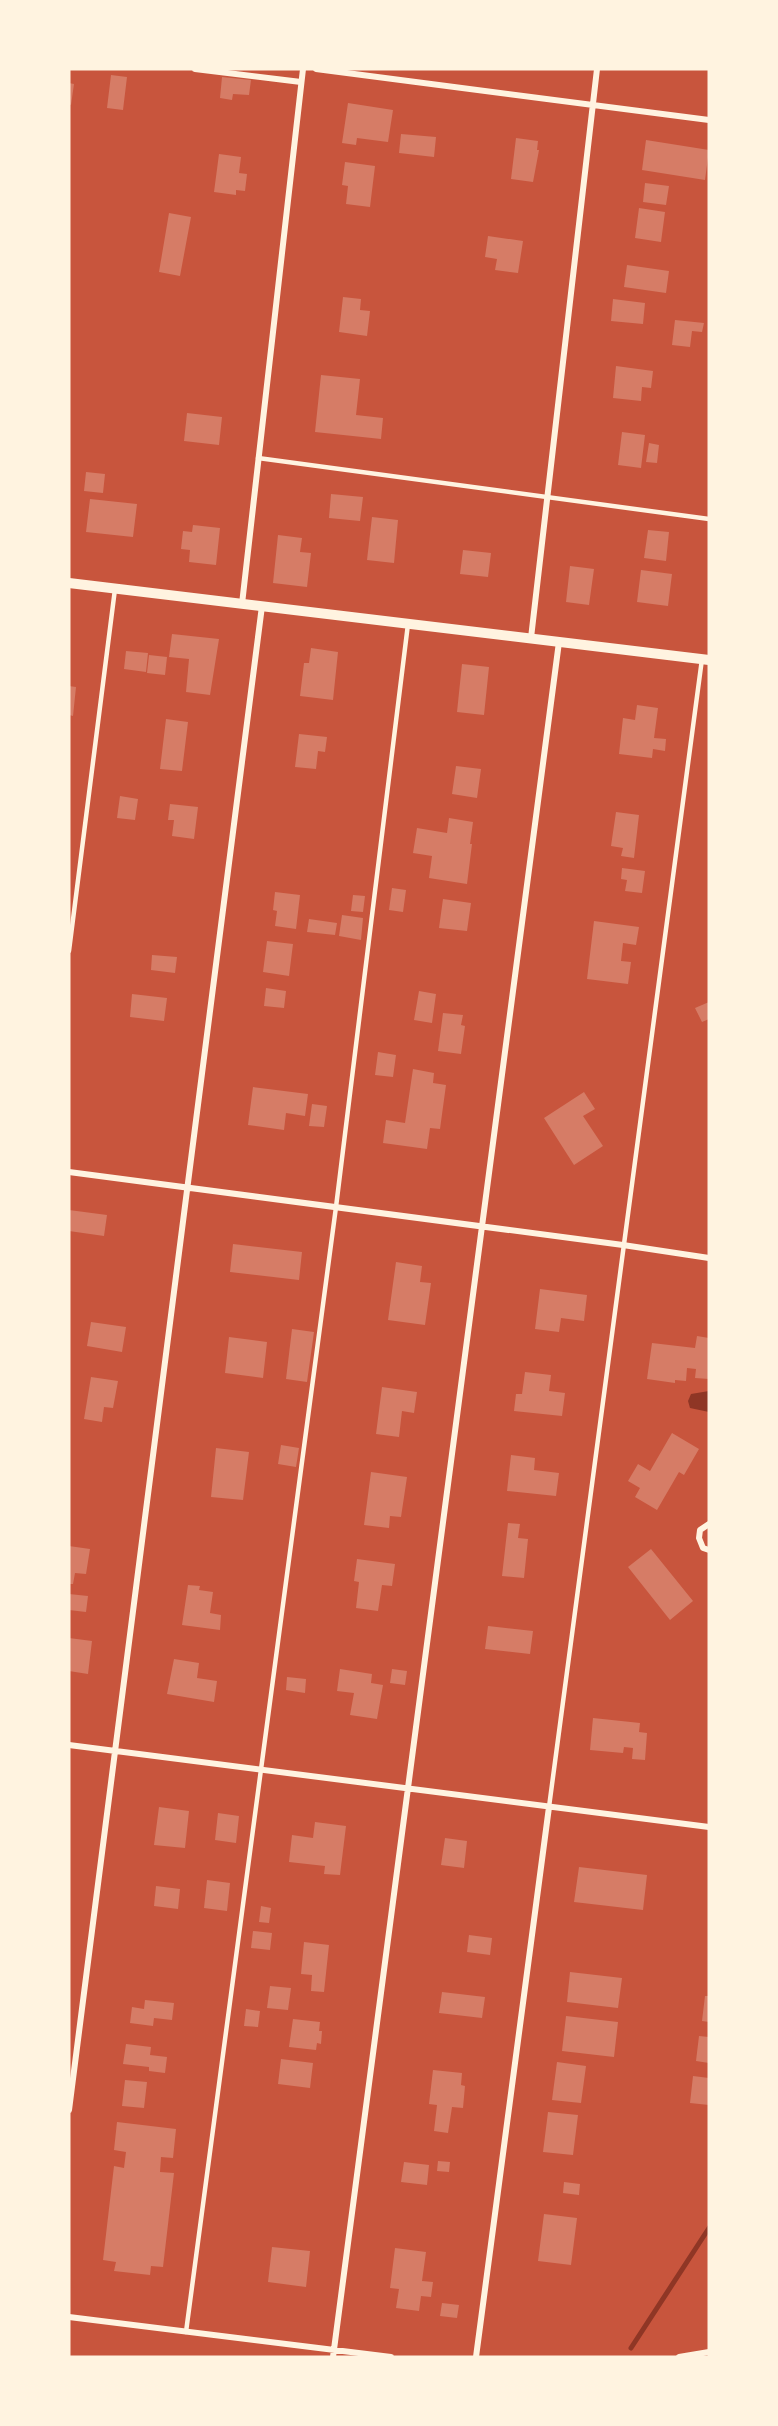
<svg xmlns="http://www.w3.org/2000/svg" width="778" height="2426" viewBox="0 0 778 2426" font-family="Mulish,sans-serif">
<rect width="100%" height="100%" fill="#c8553d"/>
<!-- water -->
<path fill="#8f3625" d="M709,1391V1412L690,1408L688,1401L691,1394Z"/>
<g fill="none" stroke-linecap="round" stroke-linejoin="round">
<!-- stream -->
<path stroke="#8f3625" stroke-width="5" d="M631,2348L709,2228"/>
</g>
<!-- building -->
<path fill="#d67c66" d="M111,75L127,77L123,110L107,108Z
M222,77L251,80L249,95L233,94L232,100L220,98Z
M69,83L74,84L71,105L69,104Z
M348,103L393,110L388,142L357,138L356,145L342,143Z
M401,134L436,137L434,157L399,153Z
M516,138L538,141L537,150H539L533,182L511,179Z
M646,140L709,150L705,180L642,170Z
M219,154L241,157L239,173L247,174L245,191L236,190V195L214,192Z
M345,162L375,166L370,207L346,204L348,186L342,185Z
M645,183L669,186L666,205L643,202Z
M639,208L665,212L661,242L635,238Z
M169,213L191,217L180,276L159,272Z
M488,236L523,241L518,273L495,270L497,259L485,257Z
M627,265L669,271L666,293L624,287Z
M343,297L361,299L360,310L370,311L367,336L339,332Z
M613,299L645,303L643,324L611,321Z
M675,320L704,323L702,332L692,331L690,347L672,345Z
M616,366L653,371L651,388L642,387L641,401L613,398Z
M321,375L360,379L356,415L383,418L381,439L315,432Z
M187,413L222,417L219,445L184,441Z
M622,432L645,435L641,468L618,465Z
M649,443L659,445L657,463L646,462Z
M86,472L105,474L103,493L84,491Z
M331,494L363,497L360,521L329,518Z
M90,499L137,504L133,537L86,532Z
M372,517L398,520L394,563L367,560Z
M193,525L220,528L216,565L189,562L190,550L181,549L183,531L192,532Z
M648,530L669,532L666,561L644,558Z
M278,535L302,538L300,552L311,553L307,587L273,583Z
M463,550L491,553L488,577L460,574Z
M570,566L594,569L589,605L566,602Z
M641,570L672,574L668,606L637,602Z
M172,634L219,639L210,695L186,692L189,659L169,657Z
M311,648L338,652L333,700L300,696L304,663H309Z
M126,651L148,653L146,672L124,669Z
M149,655L167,657L165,675L147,673Z
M462,664L489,667L484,715L457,712Z
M69,686L76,687L73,716L69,715Z
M637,705L658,708L654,738L666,739L665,751L653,749L652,758L619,754L623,718L635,720Z
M166,719L188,722L182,771L160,769Z
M299,734L327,737L325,752L318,751L316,769L295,767Z
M456,766L481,769L477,798L452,794Z
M120,796L138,799L135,820L117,818Z
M170,804L198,807L194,839L172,836L174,820H168Z
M616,812L639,815L634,858L621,856L623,848L611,846Z
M449,818L473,822L470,844H472L467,884L429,878L432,856L413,853L417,828L447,833Z
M622,868L645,871L642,893L625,891L627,880L621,879Z
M392,888L406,890L403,912L389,910Z
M275,892L300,895L296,929L275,926L277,911L273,910Z
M353,895L365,896L363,912L351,911Z
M443,899L471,903L467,931L439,928Z
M342,915L363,918L361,940L339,936Z
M309,919L337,923L335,935L307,932Z
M594,921L639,927L636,945L623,943L621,961L631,962L628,984L587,979Z
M267,941L293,944L289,976L263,972Z
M152,955L177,957L175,973L151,970Z
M266,988L286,991L284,1008L264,1006Z
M419,991L436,994L432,1023L414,1020Z
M132,994L167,998L164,1021L130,1017Z
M709,1002V1019L702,1022L695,1008Z
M443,1013L463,1015L461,1025L465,1026L461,1054L438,1051Z
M378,1052L396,1055L393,1077L375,1075Z
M413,1069L434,1073L433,1083L446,1085L440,1129L430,1128L427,1149L383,1143L386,1120L405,1123Z
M253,1087L308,1094L305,1116L286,1113L284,1130L248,1125Z
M584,1092L595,1109L583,1116L603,1146L574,1165L544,1118Z
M312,1104L327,1106L324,1127L309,1126Z
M69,1210L107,1215L104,1236L69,1231Z
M233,1244L302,1252L299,1280L230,1272Z
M396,1262L422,1266L420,1282L431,1283L425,1325L388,1320Z
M540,1289L587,1295L584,1321L561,1318L559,1332L535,1329Z
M91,1322L126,1327L122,1352L87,1346Z
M292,1329L314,1332L307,1382L286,1379Z
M697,1336L709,1338V1379L695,1378L696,1369L687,1368L686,1381L675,1380V1383L647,1379L652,1343L695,1348Z
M229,1337L267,1342L263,1378L225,1373Z
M525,1372L551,1375L549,1391L565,1393L562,1416L514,1411L516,1394H522Z
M91,1377L118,1381L113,1408L104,1407L102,1422L84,1419Z
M382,1387L417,1392L414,1413L402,1411L399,1437L376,1434Z
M672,1433L699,1449L684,1475L679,1472L657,1510L635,1497L640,1488L628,1481L638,1464L650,1471Z
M281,1445L299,1448L296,1467L278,1464Z
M216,1448L249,1452L243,1500L211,1497Z
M511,1455L535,1458L534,1470L559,1473L556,1496L507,1491Z
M371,1472L407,1477L401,1517L390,1516L389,1528L364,1525Z
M508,1523L520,1524L518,1538L528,1539L524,1578L502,1576Z
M69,1546L90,1549L86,1574L75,1573L73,1584H69Z
M651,1549L693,1601L670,1620L628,1567Z
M357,1559L395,1564L392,1586L382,1585L378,1611L356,1608L359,1582L354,1581Z
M188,1585L200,1586L199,1590L213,1592L210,1613L221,1615L220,1630L182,1625Z
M69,1594L88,1596L86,1612L69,1610Z
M488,1626L533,1631L530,1654L485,1649Z
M69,1638L92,1641L88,1674L69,1671Z
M174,1659L199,1663L197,1678L217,1681L214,1702L167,1694Z
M340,1669L372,1674L371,1683L383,1685L377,1719L350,1715L354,1693L337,1691Z
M392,1669L407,1671L405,1685L390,1683Z
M287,1677L306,1679L305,1693L286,1690Z
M593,1718L640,1723L639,1732L647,1733L645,1760L632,1759L633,1748L624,1747L623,1753L590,1750Z
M159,1807L189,1811L185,1848L154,1845Z
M218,1813L239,1816L236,1843L215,1840Z
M315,1822L346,1826L340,1875L324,1874L325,1866L289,1862L292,1835L313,1838Z
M445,1838L467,1841L464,1868L441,1865Z
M579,1867L647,1875L643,1910L574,1902Z
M207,1880L230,1883L227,1911L204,1908Z
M156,1886L180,1889L178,1909L154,1906Z
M261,1906L271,1908L269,1923L259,1922Z
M253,1931L272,1933L270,1950L251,1948Z
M469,1935L492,1938L490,1955L467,1952Z
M304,1942L329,1945L324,1992L311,1991L312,1975L301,1974Z
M570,1972L622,1978L618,2008L567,2002Z
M270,1986L291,1988L288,2010L267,2008Z
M442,1992L485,1997L482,2018L439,2013Z
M705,1996H709V2022L702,2021Z
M145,2000L174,2003L172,2020L154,2018L153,2026L130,2023L132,2007L144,2009Z
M246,2009L260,2011L258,2027L244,2026Z
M566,2016L618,2022L614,2057L562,2051Z
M293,2019L320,2022L319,2031H322L321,2044L317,2043L316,2050L289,2047Z
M699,2036L709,2037V2063L696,2061Z
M126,2044L151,2047L150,2055L167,2057L165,2073L149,2071V2067L123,2064Z
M281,2059L313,2063L310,2088L278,2084Z
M557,2062L586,2066L581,2103L552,2100Z
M433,2070L462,2073L461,2085L465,2086L463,2108L452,2107L448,2133L434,2131L437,2105L429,2104Z
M693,2076L709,2078V2105L690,2103Z
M125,2080L147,2082L144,2108L122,2106Z
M548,2112L578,2115L573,2155L543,2152Z
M117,2122L176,2129L173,2158L161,2157L160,2172L174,2173L163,2267L151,2266L150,2275L114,2271L116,2262L103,2260L114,2166L124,2168L126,2152L114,2150Z
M438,2161L450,2162L449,2172L437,2171Z
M404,2162L429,2165L427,2185L401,2182Z
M564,2182L580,2184L579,2195L563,2193Z
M544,2214L577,2218L571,2265L538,2261Z
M272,2247L310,2251L306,2287L268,2282Z
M395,2248L426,2252L422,2281L433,2282L431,2297L421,2296L419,2311L396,2308L399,2289L390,2288Z
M442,2303L459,2305L457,2318L440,2316Z"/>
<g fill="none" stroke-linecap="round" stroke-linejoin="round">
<!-- service -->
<path stroke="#fff3e0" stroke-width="4.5" d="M258,458L709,519
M69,951L115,589
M549,1807L702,659
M186,2332L336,1207L408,624"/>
<!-- minor -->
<path stroke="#fff3e0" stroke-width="6" d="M195,69L301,82
M316,69L709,120
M242,604L303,69
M531,638L597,69
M69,1172L623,1245L709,1258
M709,1524L700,1530L699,1538L703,1548L709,1550
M69,1745L709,1827
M69,2110L262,606
M69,2317L391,2357
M333,2357L559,642
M476,2357L549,1807
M679,2357L709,2352"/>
<!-- tertiary -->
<path stroke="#fff3e0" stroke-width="10" d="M69,583L709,660"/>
</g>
<!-- border -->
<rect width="778" height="2426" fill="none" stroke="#fff3e0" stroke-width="141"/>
</svg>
